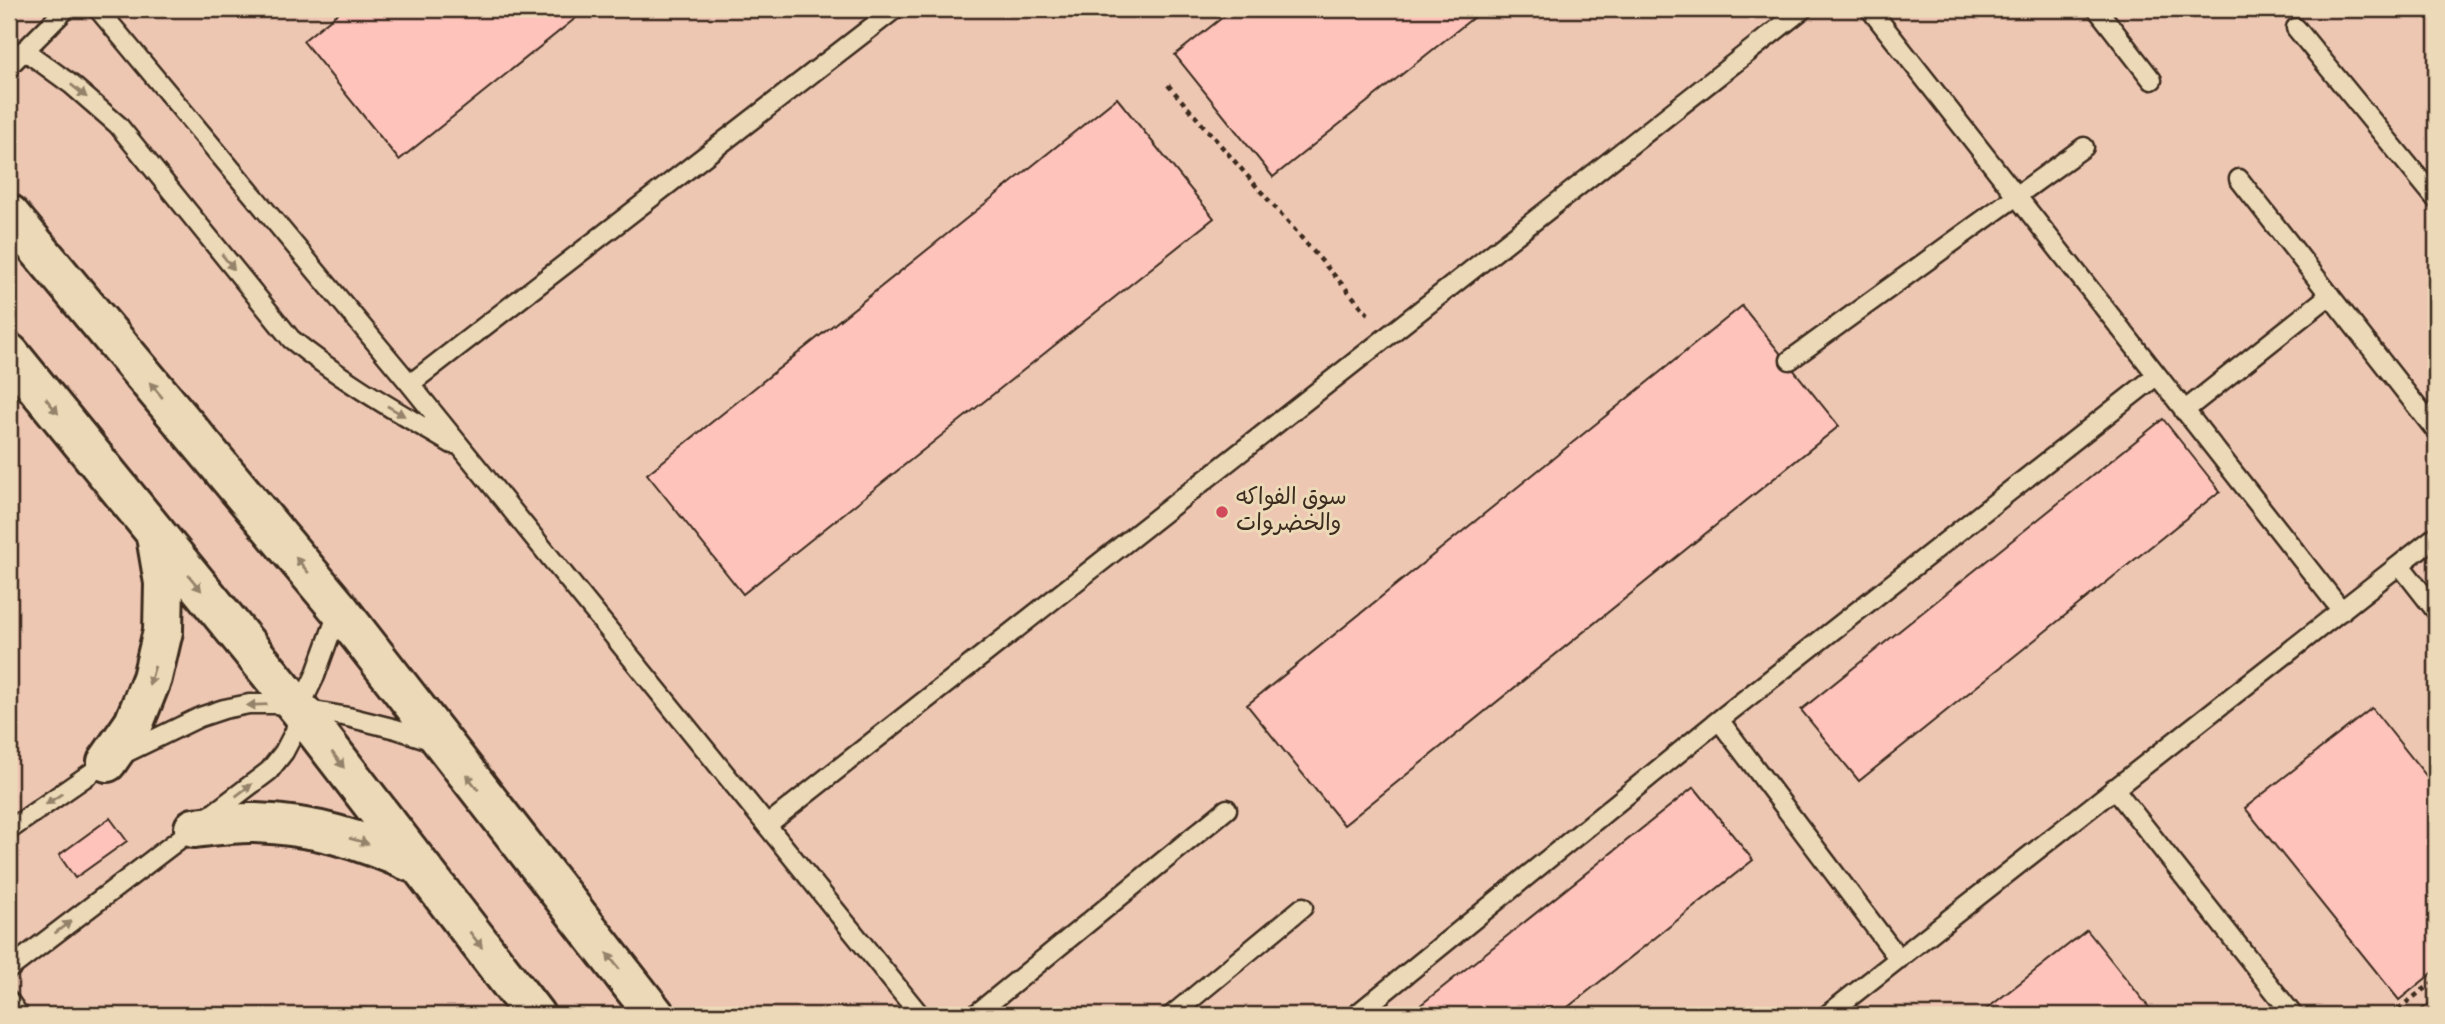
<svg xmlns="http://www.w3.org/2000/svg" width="2445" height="1024" viewBox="0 0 2445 1024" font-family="Dekko,'Playpen Sans Arabic',sans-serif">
<rect width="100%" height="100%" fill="#f1d2b8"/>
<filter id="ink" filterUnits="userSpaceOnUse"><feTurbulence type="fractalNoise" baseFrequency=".0143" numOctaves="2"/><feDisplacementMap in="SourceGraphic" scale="14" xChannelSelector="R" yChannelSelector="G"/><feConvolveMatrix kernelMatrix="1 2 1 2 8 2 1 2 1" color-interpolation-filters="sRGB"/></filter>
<g filter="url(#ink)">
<!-- built -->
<path fill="#eec7b3" d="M9,9H2436V1015H9Z"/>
<!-- building -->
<path fill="#fec3bb" stroke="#3b2a1e" stroke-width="2" d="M343,9H587L399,160L303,41Z
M1233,9H1484L1273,177L1175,55Z
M1117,98L1214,218L743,594L647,474Z
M1742,306L1839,426L1344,825L1247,705Z
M2163,419L2220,491L1859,781L1801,710Z
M2372,708L2436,788V970L2399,1000L2245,808Z
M1694,787L1753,860L1558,1015H1408Z
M110,818L127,841L75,878L59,855Z
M2087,930L2155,1015H1979Z
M2436,998V1015H2415Z"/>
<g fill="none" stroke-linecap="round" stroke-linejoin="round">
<!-- service casing -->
<g stroke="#3b2a1e" stroke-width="23">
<path id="service" d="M98,9L410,384L920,1015
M1870,9L2342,611
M2097,9L2152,80
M2296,28L2436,199
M24,50L72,85L118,125L291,339C341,380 396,411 452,444
M9,66L66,9
M2239,179L2436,431
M1790,360L2084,147
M410,384L895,9
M2184,411L2330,295
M2400,565L2436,611
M1719,720L1899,959
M2114,788L2293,1015
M767,825L1803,9
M9,830L107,762L200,717L224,709L249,704H275L348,717L396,729L433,741
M9,969L269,771L284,752L295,731L299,709L315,676L339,610
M9,1001L19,1015
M975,1015L1227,809
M1172,1015L1303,907
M1356,1015L1719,720L2156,376
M1827,1015L2436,536"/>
</g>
<!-- tertiary casing -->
<g stroke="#3b2a1e" stroke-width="44">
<path id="tertiary" d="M9,214L339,609L655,1015
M9,353L299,709L535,1015
M107,762L134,723L152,678L163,631L164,583L156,536
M194,828C214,826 235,822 255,823C314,825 359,839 413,863"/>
</g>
<!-- path -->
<path stroke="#3b2a1e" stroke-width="4.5" stroke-dasharray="5 5" stroke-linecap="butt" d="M1168,85L1368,314
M2390,1015L2436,980"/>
<!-- service -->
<use href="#service" stroke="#ecd9b7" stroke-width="18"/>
<!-- tertiary -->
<use href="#tertiary" stroke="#ecd9b7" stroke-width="38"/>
</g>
<!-- one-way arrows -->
<defs><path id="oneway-solid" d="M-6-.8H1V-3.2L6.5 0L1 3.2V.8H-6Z" transform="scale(1.75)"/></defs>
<g fill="#94826a">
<use href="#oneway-solid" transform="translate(79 91) rotate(39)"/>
<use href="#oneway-solid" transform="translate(228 262) rotate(51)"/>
<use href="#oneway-solid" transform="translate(156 390) rotate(-130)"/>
<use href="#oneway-solid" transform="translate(52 406) rotate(51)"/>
<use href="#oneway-solid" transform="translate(396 411) rotate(30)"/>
<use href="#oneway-solid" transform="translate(302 565) rotate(-130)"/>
<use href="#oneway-solid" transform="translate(195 583) rotate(50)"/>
<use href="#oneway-solid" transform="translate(152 676) rotate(106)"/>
<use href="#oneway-solid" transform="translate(257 705) rotate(178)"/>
<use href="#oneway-solid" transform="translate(338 760) rotate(53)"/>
<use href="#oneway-solid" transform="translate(472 782) rotate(-128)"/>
<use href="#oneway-solid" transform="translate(244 790) rotate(-37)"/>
<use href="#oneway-solid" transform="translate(54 799) rotate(146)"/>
<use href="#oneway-solid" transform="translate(359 841) rotate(16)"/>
<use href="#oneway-solid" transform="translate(63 927) rotate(-37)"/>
<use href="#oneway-solid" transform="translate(476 940) rotate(52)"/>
<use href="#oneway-solid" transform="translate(613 961) rotate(-128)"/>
</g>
</g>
<!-- markers -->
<circle fill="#d1495b" stroke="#ecd9b7" stroke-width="2.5" cx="1222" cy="512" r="7"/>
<g text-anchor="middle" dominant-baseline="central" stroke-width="6" stroke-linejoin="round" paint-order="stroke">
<!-- poi labels -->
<g font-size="23" fill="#3b2a1e" stroke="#ecd9b7" text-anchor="start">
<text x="1236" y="499">سوق الفواكه<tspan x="1236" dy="26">والخضروات</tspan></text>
</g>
</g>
<!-- margin -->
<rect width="2445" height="1024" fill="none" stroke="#ecd9b7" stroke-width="35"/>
<rect x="18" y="18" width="2410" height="989" fill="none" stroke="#3b2a1e" stroke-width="2.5" filter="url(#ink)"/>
</svg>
